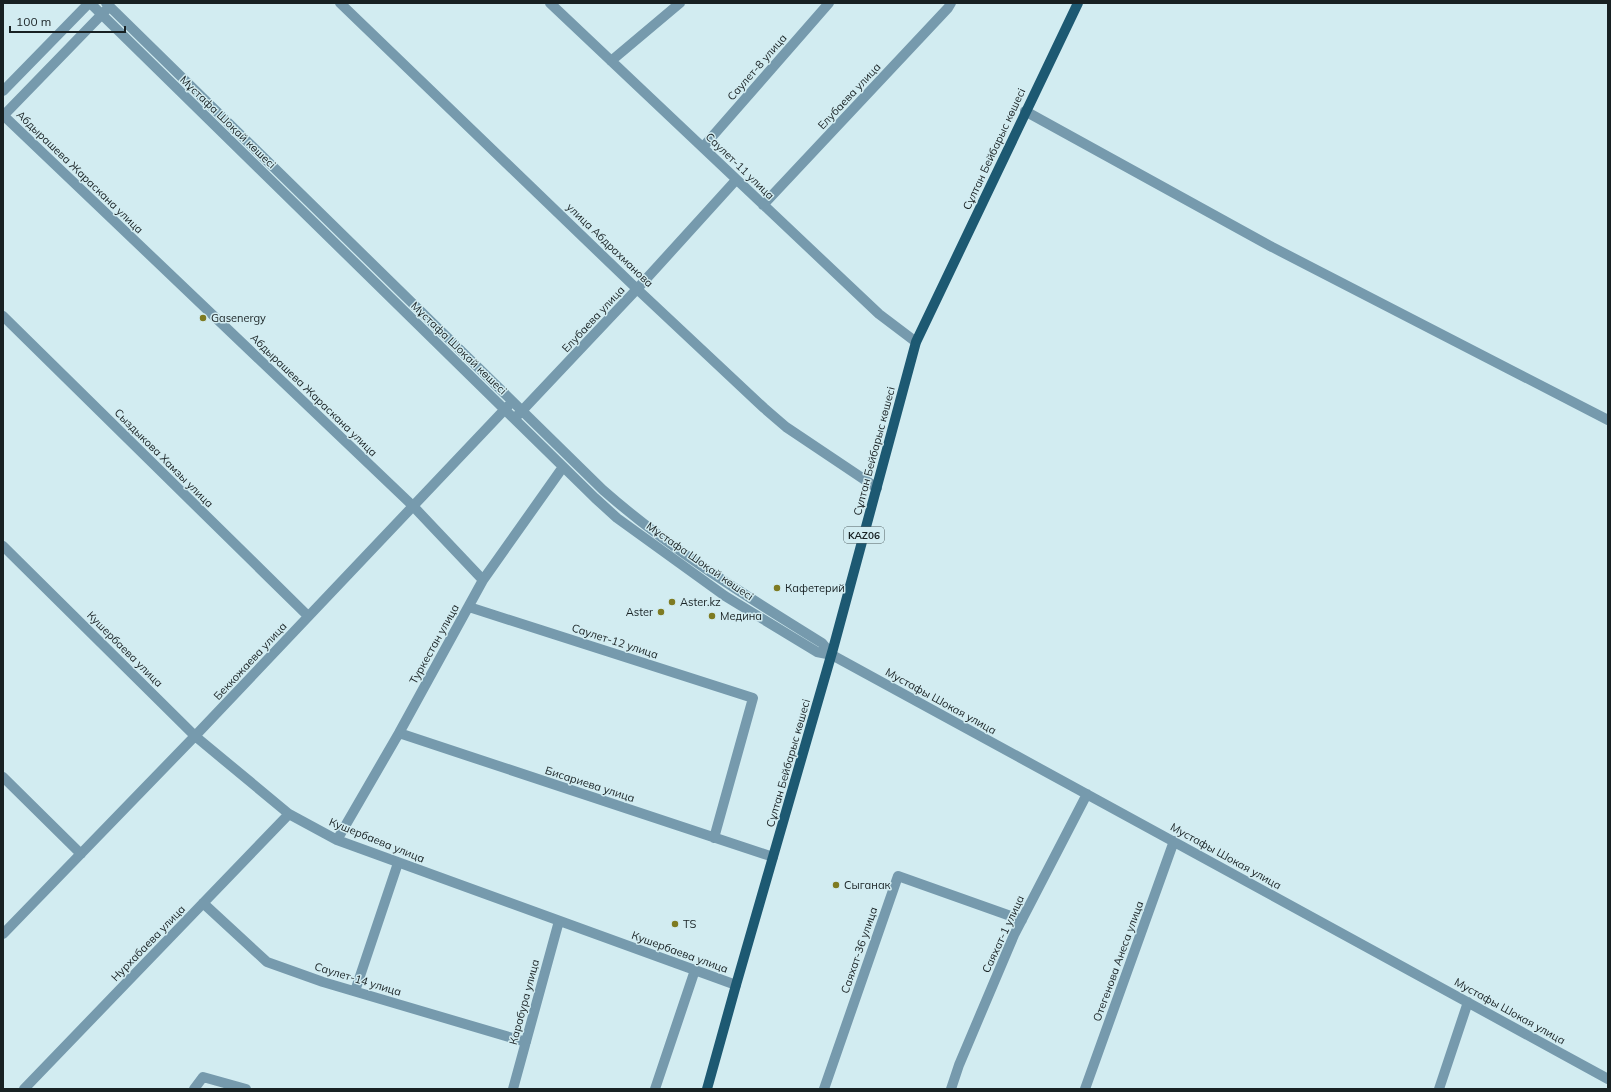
<svg xmlns="http://www.w3.org/2000/svg" width="1611" height="1092" viewBox="0 0 1611 1092" font-family="Mulish,sans-serif">
<rect width="100%" height="100%" fill="#d2ecf1"/>
<g fill="none" stroke-linecap="round" stroke-linejoin="round">
<!-- minor -->
<path stroke="#769aad" stroke-width="10" d="M90,3L595,498L617,518L725,596L817,652L832,655L1608,1079
M106,3L603,490C670,549 746,596 822,643L832,655
M340,3L637,289L764,408L786,427L877,488
M550,3L879,314L916,342
M611,61L680,3
M3,91L89,3
M1025,111L1272,247L1608,420
M3,115L413,506L483,580
M3,116L106,10
M703,147L829,3
M763,205L948,8L951,3
M3,316L308,616
M518,415L637,289L736,180
M3,546L195,736L289,814L337,840L736,985
M469,607L753,698L714,838
M399,733L773,857
M3,777L81,854
M337,840L399,733L483,580L563,467
M203,903L267,962L323,982L526,1042
M3,934L195,736L508,406
M355,991L398,863
M24,1089L289,814
M194,1089L203,1077L246,1089
M513,1089L559,921
M655,1089L695,970
M824,1089L898,876L1022,920
M951,1089L959,1065L1014,935L1087,794
M1085,1089L1174,841
M1439,1089L1468,1002"/>
<!-- major -->
<path stroke="#1d5972" stroke-width="10" d="M707,1089L736,985L833,649L916,342L1078,3"/>
</g>
<!-- markers -->
<g fill="#7e7b22" stroke="#d2ecf1" stroke-width="1.5">
<circle cx="203" cy="318" r="4"/>
<circle cx="777" cy="588" r="4"/>
<circle cx="672" cy="602" r="4"/>
<circle cx="661" cy="612" r="4"/>
<circle cx="712" cy="616" r="4"/>
<circle cx="836" cy="885" r="4"/>
<circle cx="675" cy="924" r="4"/>
</g>
<g text-anchor="middle" dominant-baseline="central" stroke-width="3" stroke-linejoin="round" paint-order="stroke">
<!-- shield labels -->
<rect fill="#d2ecf1" stroke="#505e61" stroke-width="1" x="844" y="527" width="40" height="16" rx="3"/>
<g font-size="10" font-weight="bold" fill="#182123">
<text x="864" y="535">KAZ06</text>
</g>
<!-- street labels -->
<g font-size="11" fill="#182123" stroke="#d2ecf1">
<text transform="translate(757 67) rotate(-49)">Саулет-8 улица</text>
<text transform="translate(849 96) rotate(-47)">Елубаева улица</text>
<text transform="translate(228 122) rotate(44)">Мұстафа Шоқай көшесі</text>
<text transform="translate(994 149) rotate(-65)">Сұлтан Бейбарыс көшесі</text>
<text transform="translate(740 166) rotate(44)">Саулет-11 улица</text>
<text transform="translate(80 172) rotate(44)">Абдырашева Жараскана улица</text>
<text transform="translate(610 245) rotate(44)">улица Абдрахманова</text>
<text transform="translate(593 319) rotate(-47)">Елубаева улица</text>
<text transform="translate(459 348) rotate(44)">Мұстафа Шоқай көшесі</text>
<text transform="translate(314 395) rotate(44)">Абдырашева Жараскана улица</text>
<text transform="translate(874 451) rotate(-75)">Сұлтан Бейбарыс көшесі</text>
<text transform="translate(164 458) rotate(45)">Сыздыкова Хамзы улица</text>
<text transform="translate(700 561) rotate(35)">Мұстафа Шоқай көшесі</text>
<text transform="translate(615 641) rotate(18)">Саулет-12 улица</text>
<text transform="translate(434 644) rotate(-61)">Туркестан улица</text>
<text transform="translate(125 649) rotate(45)">Кушербаева улица</text>
<text transform="translate(250 661) rotate(-47)">Беккожаева улица</text>
<text transform="translate(941 701) rotate(29)">Мустафы Шокая улица</text>
<text transform="translate(788 763) rotate(-74)">Сұлтан Бейбарыс көшесі</text>
<text transform="translate(590 784) rotate(18)">Бисариева улица</text>
<text transform="translate(377 840) rotate(22)">Кушербаева улица</text>
<text transform="translate(1226 856) rotate(29)">Мустафы Шокая улица</text>
<text transform="translate(1003 934) rotate(-65)">Саяхат-1 улица</text>
<text transform="translate(148 943) rotate(-46)">Нурхабаева улица</text>
<text transform="translate(859 950) rotate(-71)">Саяхат-36 улица</text>
<text transform="translate(680 952) rotate(20)">Кушербаева улица</text>
<text transform="translate(1118 961) rotate(-70)">Отегенова Анеса улица</text>
<text transform="translate(358 979) rotate(17)">Саулет-14 улица</text>
<text transform="translate(524 1002) rotate(-75)">Карабура улица</text>
<text transform="translate(1510 1011) rotate(29)">Мустафы Шокая улица</text>
</g>
<!-- poi labels -->
<g font-size="11" fill="#182123" stroke="#d2ecf1" text-anchor="start">
<text x="211" y="318">Gasenergy</text>
<text x="785" y="588">Кафетерий</text>
<text x="680" y="602">Aster.kz</text>
<text x="653" y="612" text-anchor="end">Aster</text>
<text x="720" y="616">Медина</text>
<text x="844" y="885">Сыганак</text>
<text x="683" y="924">TS</text>
</g>
</g>
<!-- border -->
<rect width="1611" height="1092" fill="none" stroke="#182123" stroke-width="8"/>
<!-- scale -->
<path d="M10 26v6h115v-6" fill="none" stroke="#182123" stroke-width="2"/>
<text x="16" y="26" font-size="12" fill="#182123" stroke="#d2ecf1" stroke-width="3" paint-order="stroke">100 m</text>
</svg>
